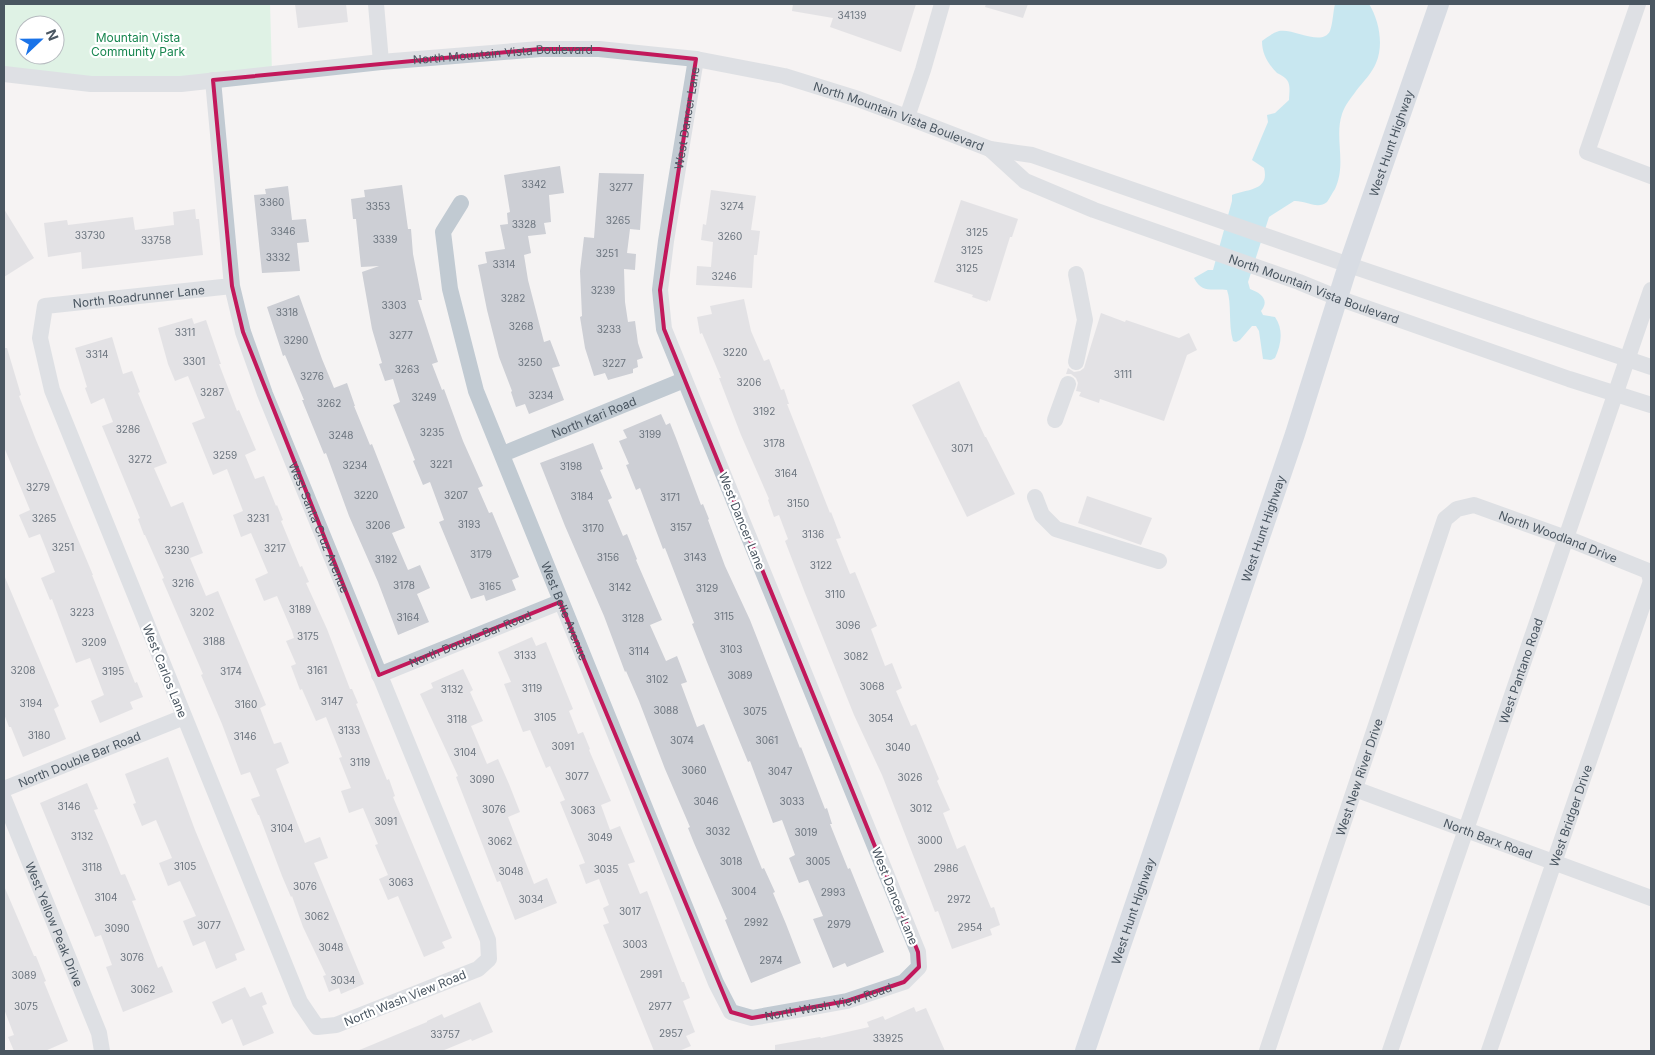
<svg xmlns="http://www.w3.org/2000/svg" width="1655" height="1055" viewBox="0 0 1655 1055" font-family="Inter,sans-serif">
<rect width="100%" height="100%" fill="#f5f3f3"/>
<!-- green -->
<path fill="#c3f1d5" fill-rule="evenodd" d="M4,4H270L272,73L181,84L4,74ZM25,25H55V55H25Z"/>
<!-- water -->
<path fill="#90daee" d="M1335,4H1369C1379,20 1384,45 1376,63C1372,73 1363,82 1356,91C1351,98 1345,105 1342,114C1334,138 1347,163 1335,189C1332,193 1330,198 1327,202C1317,210 1305,200 1294,201L1269,217L1248,282L1250,289C1261,293 1270,300 1261,311L1263,315L1275,317C1284,330 1281,345 1275,358L1271,360L1263,359L1259,331L1256,326H1252L1240,340L1236,342L1233,341C1228,323 1232,304 1227,290C1212,288 1202,294 1194,278L1208,270H1213L1232,201V195C1247,189 1270,191 1264,168L1252,160L1268,122L1267,115L1275,113L1289,100C1289,94 1291,85 1287,80C1285,77 1281,75 1277,73C1268,64 1262,54 1262,41C1267,37 1273,33 1279,31C1294,28 1322,47 1330,31C1333,23 1333,12 1335,4Z"/>
<!-- building -->
<path fill="#cdcfd5" d="M295,4H346L348,22L298,28Z
M793,4H916L901,52L830,27L833,18L792,11Z
M986,4H1028L1023,18L985,7Z
M560,166L564,193L549,195L551,222L544,223L546,234L528,236L531,253L524,255L528,280L544,342L550,340L560,366L552,368L564,400L529,414L525,404L516,407L511,392L512,391L499,357L487,310L478,265L487,263L485,252L505,249L500,225L508,224L507,213L510,212L504,175Z
M599,173L644,174L640,230L630,229L627,253L636,254L635,270L624,269L625,302L628,322L635,321L638,343L643,358L637,360L638,367L633,369V373L608,380L605,373L594,376L585,348L580,317L582,316L580,271L584,237L594,238Z
M402,185L408,229H411L413,254L422,300H418L438,362L432,364L442,390L444,389L463,441L483,486L478,488L489,513L492,512L519,577L512,580L516,590L486,601L484,595L471,599L439,522L444,520L430,482L423,485L413,461L415,460L393,405L400,402L393,379L385,381L379,364L382,363L372,329L362,272L379,266L361,267L356,219H353L351,199L365,197L364,190Z
M288,186L292,220L306,219L309,242L297,243L300,271L262,273L254,195L266,194L265,189Z
M711,190L756,196L751,230L760,231L757,255H754L752,288L696,285L697,266L711,267L713,242L701,240L703,224L706,225Z
M961,200L1018,219L1012,237H1010L990,301L988,300L987,302L972,297L973,295L934,282Z
M4,209L34,258L4,277Z
M195,209L196,219H199L203,255L82,269L81,252L48,257L44,223L67,220L68,225L133,217L135,230L174,225L173,212Z
M299,295L322,359L334,388L347,383L355,406H354L370,445L372,444L405,528L392,533L408,570L420,565L430,588L417,594L429,622L398,635L378,582L349,516L326,453L324,454L302,400H304L285,355L283,356L267,307Z
M744,299L751,331L764,361L769,359L781,390L784,389L789,404H787L830,513L831,512L841,538L836,539L850,574L855,572L877,626L871,629L885,666L892,663L902,688L896,691L911,726L916,724L939,779L937,781L950,810L943,813L957,849L965,845L991,908L994,907L1000,925L990,929L992,935L952,949L938,911L935,912L929,896L882,775L854,715L805,593L785,541L788,539L779,515L774,517L768,500L769,499L741,435L719,378H721L702,333L700,334L697,317L712,314L710,306Z
M1101,313L1125,322L1126,320L1179,338L1189,333L1197,350L1187,355L1164,421L1100,399L1099,403L1079,396L1081,392L1076,391L1078,383L1076,378L1071,374H1066L1068,368L1074,372L1080,371L1084,368Z
M192,318L194,324L206,320L221,364H219L237,411L239,410L256,450L245,455L255,479L264,476L276,506L277,505L283,520L281,521L300,567L302,566L309,582L306,583L327,629L350,689H352L358,703L356,704L387,780L389,779L395,796L393,797L452,938L442,942L445,948L424,957L398,896L388,900L379,879L388,875L375,845L378,844L363,808L349,813L341,791L351,788L339,758L342,757L326,717L316,721L302,689L300,690L291,666L296,664L286,641L294,638L292,631L277,596L264,601L255,579L268,573L251,533L241,537L233,515L243,511L227,469L213,475L192,423L205,418L188,376L175,381L168,364L158,328Z
M112,337L123,374L132,371L140,392L138,393L167,463L154,468L171,507L183,502L203,553L190,558L206,596L218,591L266,705L260,708L274,744L281,742L289,763L276,769L305,843L320,837L328,858L314,863L364,984L341,994L339,988L329,992L323,976L326,975L303,927L292,896L291,897L282,876L259,815H258L251,799L260,796L250,772L241,775L222,724L201,675L203,674L162,579L164,578L145,535H144L138,519L140,518L102,426L113,422L104,398L91,404L85,388L87,387L75,348Z
M4,348H7L21,395L19,396L36,440L93,575H92L135,683L137,682L143,697L130,702L133,709L100,723L91,701L104,695L90,658L76,663L52,599L50,600L41,578L55,572L40,534L29,538L19,515L30,510L4,447Z
M959,381L985,437H986L1015,494L967,517L912,405Z
M661,414L666,425L670,423L676,438L701,505L703,504L709,519L708,520L725,566L750,620L800,748L801,747L825,809L827,808L832,824H830L848,869L850,868L884,952L847,967L845,963L833,968L813,919L823,916L808,880L799,883L789,858L795,855L782,820L773,823L750,761L748,762L707,662L692,624L694,623L665,548L663,549L640,488L636,490L626,465L629,464L619,441L627,438L623,430Z
M593,443L603,469L600,470L612,498L608,500L623,536L627,534L637,559L636,560L662,620L650,625L666,661L677,656L687,682L681,684L697,727L704,724L762,869L764,868L775,892L773,893L786,924L801,963L751,983L725,920L727,919L694,843L688,828L690,827L665,769L639,701L626,671L625,672L604,616L565,526L540,463Z
M1087,496L1152,518L1141,545L1078,523Z
M4,575L59,706L54,709L66,739L23,757L11,727H9L4,714Z
M532,637L536,646L546,642L573,709L569,711L578,734L583,732L590,749L589,750L611,801L601,805L610,830L620,826L635,862L628,864L640,894L647,891L682,982H684L690,998L683,1001L695,1032L686,1036L691,1046L679,1051H654L603,925L609,923L603,908L609,905L599,879L586,884L579,865L585,863L560,802L565,800L550,766L546,768L530,730L523,732L504,684L511,682L498,652Z
M463,669L473,690L470,692L483,721L471,726L487,764L498,759L509,784L520,812L508,817L534,884L547,878L557,903L515,920L500,881L497,882L456,777L458,776L420,694L433,688L431,683Z
M168,757L195,830L245,950L235,954L237,960L216,969L205,941L193,946L183,921L196,916L180,881L168,886L159,863L172,858L156,820L142,826L133,804L136,803L125,774Z
M87,783L98,809L94,810L109,845L121,875L125,874L136,900L132,901L158,968L162,966L173,992L123,1012L106,967L112,965L101,935L95,937L40,803Z
M4,886L34,956H36L46,981L44,982L68,1041L45,1051H14L8,1037L14,1035L4,1009Z
M245,987L250,997L262,992L267,1004L262,1006L274,1033L243,1046L232,1019L222,1024L212,1002Z
M480,1002L493,1032L472,1041L471,1039L442,1051H357L427,1022V1021L442,1014L444,1018Z
M914,1007L916,1012L926,1008L945,1051H775V1045L820,1037L821,1038L869,1027L867,1022L883,1016L885,1020Z"/>
<g fill="none" stroke-linecap="round" stroke-linejoin="round">
<!-- minor -->
<g stroke="#c1cad2" stroke-width="16">
<path d="M376,4L381,62"/>
<path d="M1638,4L1587,152L1651,176"/>
<path id="s1" d="M4,74L91,84H181L381,62L540,49H599L696,59L784,76L858,99L920,122L990,149L1032,155L1349,265L1651,367"/>
<path id="s2" d="M213,80L232,286L243,332L265,394L488,940L489,959L478,969L336,1025L317,1027L300,1002L52,390L40,338L45,306L232,286"/>
<path d="M907,117L923,70L942,4"/>
<path id="s3" d="M990,149L1025,181L1094,210L1299,282L1338,298L1569,379L1651,405"/>
<path id="s4" d="M461,203L443,232L450,289L476,391L716,983L731,1012L752,1018L847,1001L904,982L919,967L918,952L664,329L660,290L666,241L696,59"/>
<path d="M1076,274L1085,320L1076,362"/>
<path d="M1055,420L1068,384"/>
<path id="s5" d="M503,454L684,380"/>
<path d="M1035,497L1042,515L1056,529L1159,561"/>
<path id="s6" d="M379,675L560,602"/>
<path id="s7" d="M4,789L184,717"/>
<path id="s8" d="M1355,789L1651,898"/>
<path id="s9" d="M4,799L99,1033L102,1051"/>
<path id="s10" d="M1267,1051L1445,519L1457,509L1474,505L1566,538L1648,571L1651,581"/>
<path id="s11" d="M1390,1051L1651,290"/>
<path id="s12" d="M1489,1051L1651,581"/>
</g>
<!-- major -->
<path stroke="#b3c2d1" stroke-width="20" id="s13" d="M1085,1051L1295,434L1345,275L1439,4"/>
</g>
<!-- marked area -->
<path d="M0 0H1655V1055H0ZM540,49H599L696,59L660,290L664,329L918,952L919,967L904,982L847,1001L752,1018L731,1012L560,602L379,675L243,332L232,286L213,80Z" fill="#f5f3f3" fill-opacity=".55" fill-rule="evenodd"/>
<path fill="none" stroke="#c2185b" stroke-width="4" stroke-linejoin="round" d="M540,49H599L696,59L660,290L664,329L918,952L919,967L904,982L847,1001L752,1018L731,1012L560,602L379,675L243,332L232,286L213,80Z"/>
<g text-anchor="middle" dominant-baseline="central" stroke-width="4.5" stroke-linejoin="round" paint-order="stroke">
<!-- number labels -->
<g font-size="10" fill="#6b747e">
<text x="852" y="15">34139</text>
<text x="534" y="184">3342</text>
<text x="621" y="187">3277</text>
<text x="272" y="202">3360</text>
<text x="378" y="206">3353</text>
<text x="732" y="206">3274</text>
<text x="618" y="220">3265</text>
<text x="524" y="224">3328</text>
<text x="283" y="231">3346</text>
<text x="977" y="232">3125</text>
<text x="90" y="235">33730</text>
<text x="730" y="236">3260</text>
<text x="385" y="239">3339</text>
<text x="156" y="240">33758</text>
<text x="972" y="250">3125</text>
<text x="607" y="253">3251</text>
<text x="278" y="257">3332</text>
<text x="504" y="264">3314</text>
<text x="967" y="268">3125</text>
<text x="724" y="276">3246</text>
<text x="603" y="290">3239</text>
<text x="513" y="298">3282</text>
<text x="394" y="305">3303</text>
<text x="287" y="312">3318</text>
<text x="521" y="326">3268</text>
<text x="609" y="329">3233</text>
<text x="185" y="332">3311</text>
<text x="401" y="335">3277</text>
<text x="296" y="340">3290</text>
<text x="735" y="352">3220</text>
<text x="97" y="354">3314</text>
<text x="194" y="361">3301</text>
<text x="530" y="362">3250</text>
<text x="614" y="363">3227</text>
<text x="407" y="369">3263</text>
<text x="1123" y="374">3111</text>
<text x="312" y="376">3276</text>
<text x="749" y="382">3206</text>
<text x="212" y="392">3287</text>
<text x="541" y="395">3234</text>
<text x="424" y="397">3249</text>
<text x="329" y="403">3262</text>
<text x="764" y="411">3192</text>
<text x="128" y="429">3286</text>
<text x="432" y="432">3235</text>
<text x="650" y="434">3199</text>
<text x="341" y="435">3248</text>
<text x="774" y="443">3178</text>
<text x="962" y="448">3071</text>
<text x="225" y="455">3259</text>
<text x="140" y="459">3272</text>
<text x="441" y="464">3221</text>
<text x="355" y="465">3234</text>
<text x="571" y="466">3198</text>
<text x="786" y="473">3164</text>
<text x="38" y="487">3279</text>
<text x="366" y="495">3220</text>
<text x="456" y="495">3207</text>
<text x="582" y="496">3184</text>
<text x="670" y="497">3171</text>
<text x="798" y="503">3150</text>
<text x="44" y="518">3265</text>
<text x="258" y="518">3231</text>
<text x="469" y="524">3193</text>
<text x="378" y="525">3206</text>
<text x="681" y="527">3157</text>
<text x="593" y="528">3170</text>
<text x="813" y="534">3136</text>
<text x="63" y="547">3251</text>
<text x="275" y="548">3217</text>
<text x="177" y="550">3230</text>
<text x="481" y="554">3179</text>
<text x="608" y="557">3156</text>
<text x="695" y="557">3143</text>
<text x="386" y="559">3192</text>
<text x="821" y="565">3122</text>
<text x="183" y="583">3216</text>
<text x="404" y="585">3178</text>
<text x="490" y="586">3165</text>
<text x="620" y="587">3142</text>
<text x="707" y="588">3129</text>
<text x="835" y="594">3110</text>
<text x="300" y="609">3189</text>
<text x="82" y="612">3223</text>
<text x="202" y="612">3202</text>
<text x="724" y="616">3115</text>
<text x="408" y="617">3164</text>
<text x="633" y="618">3128</text>
<text x="848" y="625">3096</text>
<text x="308" y="636">3175</text>
<text x="214" y="641">3188</text>
<text x="94" y="642">3209</text>
<text x="731" y="649">3103</text>
<text x="639" y="651">3114</text>
<text x="525" y="655">3133</text>
<text x="856" y="656">3082</text>
<text x="23" y="670">3208</text>
<text x="317" y="670">3161</text>
<text x="113" y="671">3195</text>
<text x="231" y="671">3174</text>
<text x="740" y="675">3089</text>
<text x="657" y="679">3102</text>
<text x="872" y="686">3068</text>
<text x="532" y="688">3119</text>
<text x="452" y="689">3132</text>
<text x="332" y="701">3147</text>
<text x="31" y="703">3194</text>
<text x="246" y="704">3160</text>
<text x="666" y="710">3088</text>
<text x="755" y="711">3075</text>
<text x="545" y="717">3105</text>
<text x="881" y="718">3054</text>
<text x="457" y="719">3118</text>
<text x="349" y="730">3133</text>
<text x="39" y="735">3180</text>
<text x="245" y="736">3146</text>
<text x="682" y="740">3074</text>
<text x="767" y="740">3061</text>
<text x="563" y="746">3091</text>
<text x="898" y="747">3040</text>
<text x="465" y="752">3104</text>
<text x="360" y="762">3119</text>
<text x="694" y="770">3060</text>
<text x="780" y="771">3047</text>
<text x="577" y="776">3077</text>
<text x="910" y="777">3026</text>
<text x="482" y="779">3090</text>
<text x="706" y="801">3046</text>
<text x="792" y="801">3033</text>
<text x="69" y="806">3146</text>
<text x="921" y="808">3012</text>
<text x="494" y="809">3076</text>
<text x="583" y="810">3063</text>
<text x="386" y="821">3091</text>
<text x="282" y="828">3104</text>
<text x="718" y="831">3032</text>
<text x="806" y="832">3019</text>
<text x="82" y="836">3132</text>
<text x="600" y="837">3049</text>
<text x="930" y="840">3000</text>
<text x="500" y="841">3062</text>
<text x="731" y="861">3018</text>
<text x="818" y="861">3005</text>
<text x="185" y="866">3105</text>
<text x="92" y="867">3118</text>
<text x="946" y="868">2986</text>
<text x="606" y="869">3035</text>
<text x="511" y="871">3048</text>
<text x="401" y="882">3063</text>
<text x="305" y="886">3076</text>
<text x="744" y="891">3004</text>
<text x="833" y="892">2993</text>
<text x="106" y="897">3104</text>
<text x="531" y="899">3034</text>
<text x="959" y="899">2972</text>
<text x="630" y="911">3017</text>
<text x="317" y="916">3062</text>
<text x="756" y="922">2992</text>
<text x="839" y="924">2979</text>
<text x="209" y="925">3077</text>
<text x="970" y="927">2954</text>
<text x="117" y="928">3090</text>
<text x="635" y="944">3003</text>
<text x="331" y="947">3048</text>
<text x="132" y="957">3076</text>
<text x="771" y="960">2974</text>
<text x="651" y="974">2991</text>
<text x="24" y="975">3089</text>
<text x="343" y="980">3034</text>
<text x="143" y="989">3062</text>
<text x="26" y="1006">3075</text>
<text x="660" y="1006">2977</text>
<text x="671" y="1033">2957</text>
<text x="445" y="1034">33757</text>
<text x="888" y="1038">33925</text>
</g>
<!-- park labels -->
<g font-size="12" fill="#17864f" stroke="#fff">
<text x="138" y="37">Mountain Vista<tspan x="138" dy="14">Community Park</tspan></text>
</g>
<!-- street labels -->
<g font-size="12" fill="#4a5661" stroke="#fff">
<text stroke="none"><textPath href="#s1" startOffset="501">North Mountain Vista Boulevard</textPath></text>
<text stroke="none"><textPath href="#s1" startOffset="906">North Mountain Vista Boulevard</textPath></text>
<text stroke="none"><textPath href="#s4" startOffset="1969">West Dancer Lane</textPath></text>
<text stroke="none"><textPath href="#s13" startOffset="958">West Hunt Highway</textPath></text>
<text stroke="none"><textPath href="#s3" startOffset="356">North Mountain Vista Boulevard</textPath></text>
<text stroke="none"><textPath href="#s2" startOffset="1986">North Roadrunner Lane</textPath></text>
<text stroke="none"><textPath href="#s5" startOffset="98">North Kari Road</textPath></text>
<text transform="translate(742 521) rotate(68)">West Dancer Lane</text>
<text stroke="none"><textPath href="#s2" startOffset="464">West Santa Cruz Avenue</textPath></text>
<text stroke="none"><textPath href="#s13" startOffset="552">West Hunt Highway</textPath></text>
<text stroke="none"><textPath href="#s10" startOffset="684">North Woodland Drive</textPath></text>
<text stroke="none"><textPath href="#s4" startOffset="434">West Belle Avenue</textPath></text>
<text stroke="none"><textPath href="#s6" startOffset="98">North Double Bar Road</textPath></text>
<text stroke="none"><textPath href="#s11" startOffset="402">West Pantano Road</textPath></text>
<text transform="translate(165 671) rotate(68)">West Carlos Lane</text>
<text stroke="none"><textPath href="#s7" startOffset="81">North Double Bar Road</textPath></text>
<text stroke="none"><textPath href="#s10" startOffset="289">West New River Drive</textPath></text>
<text stroke="none"><textPath href="#s12" startOffset="249">West Bridger Drive</textPath></text>
<text stroke="none"><textPath href="#s8" startOffset="142">North Barx Road</textPath></text>
<text transform="translate(895 896) rotate(68)">West Dancer Lane</text>
<text stroke="none"><textPath href="#s13" startOffset="148">West Hunt Highway</textPath></text>
<text stroke="none"><textPath href="#s9" startOffset="135">West Yellow Peak Drive</textPath></text>
<text transform="translate(405 998) rotate(-22)">North Wash View Road</text>
<text stroke="none"><textPath href="#s4" startOffset="968">North Wash View Road</textPath></text>
</g>
</g>
<!-- border -->
<rect width="1655" height="1055" fill="none" stroke="#4a5661" stroke-width="10"/>
<!-- north arrow -->
<g transform="translate(40 40) rotate(68)"><circle r="24" fill="#ffffff" stroke="#b7bbc0"/>
<path d="M0-4L9 19L0 12L-9 19Z" fill="#1a73e8"/>
<text y="-8" font-size="14" font-weight="bold" text-anchor="middle" fill="#4a5661">N</text>
</g>
</svg>
